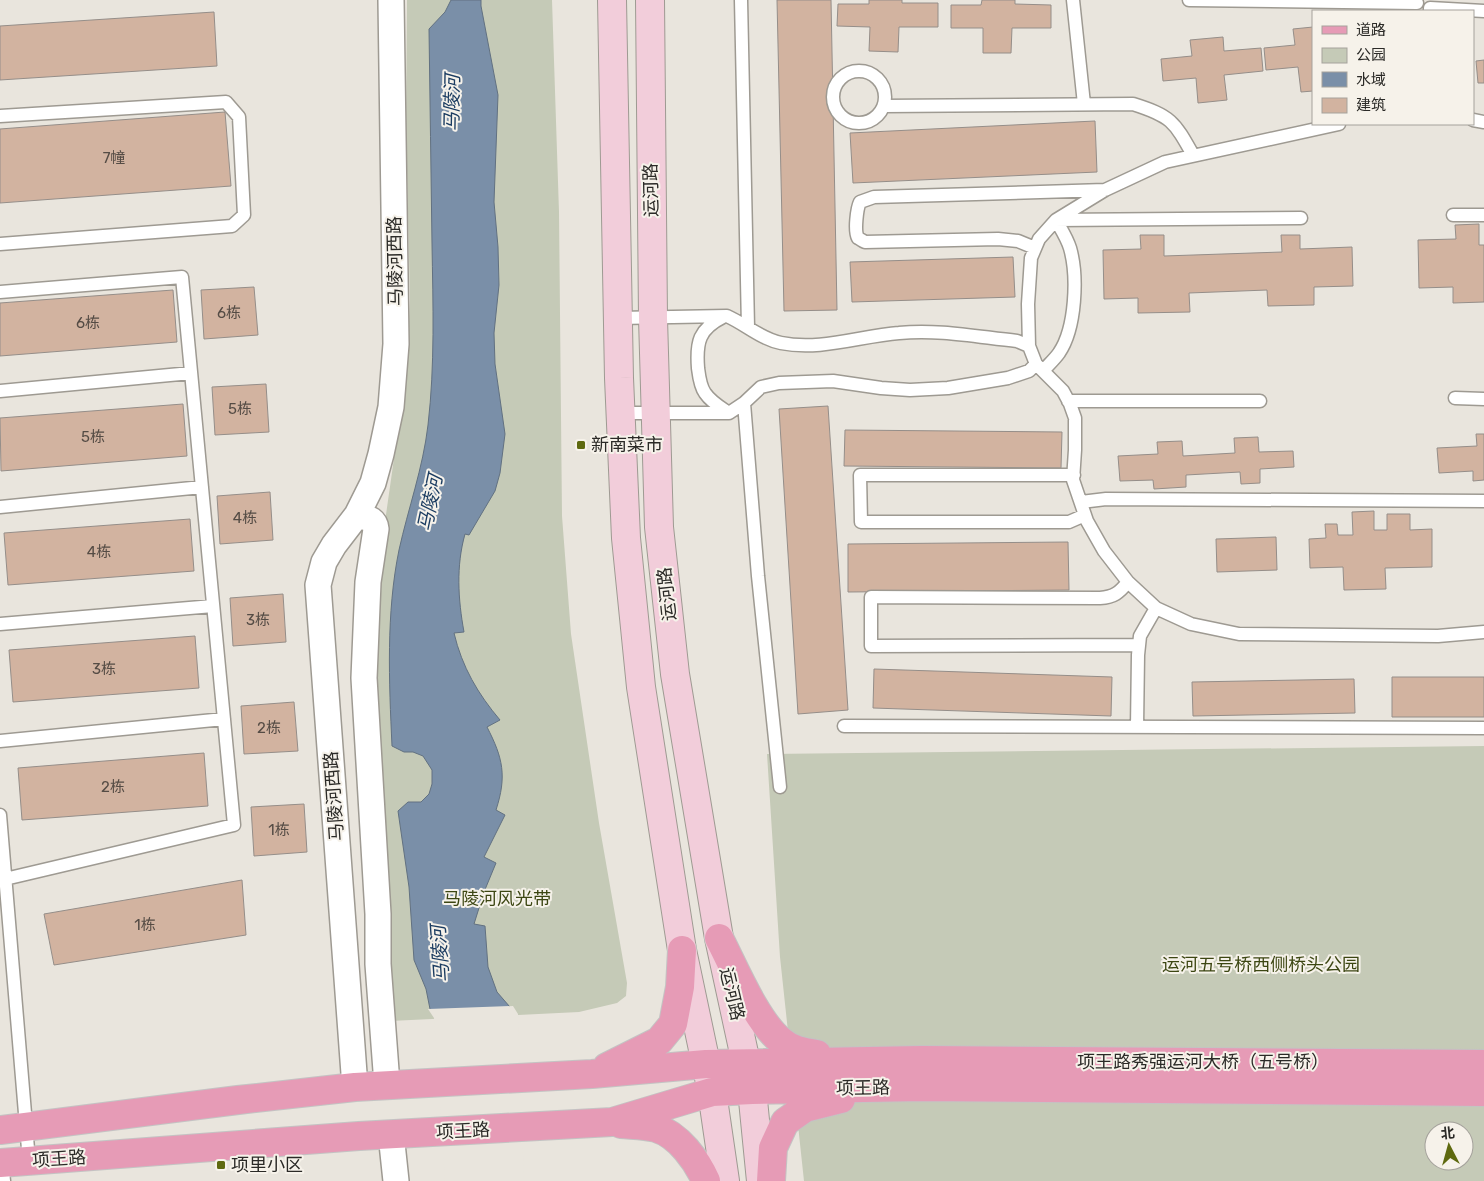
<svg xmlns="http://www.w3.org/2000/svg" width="1484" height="1181" viewBox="0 0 1484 1181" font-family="Rubik,'Noto Sans SC',sans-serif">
<rect width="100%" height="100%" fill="#e9e5dd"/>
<!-- green -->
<path fill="#c5cab7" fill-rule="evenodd" d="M407,0H552L559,212L562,516L571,634L599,823L627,983L626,996L617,1003L579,1012L390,1021L372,682L375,592L407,367L410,300L406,125Z
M1484,746V1181H804L780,957L767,754ZM1434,1131H1464V1161H1434Z"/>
<!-- water -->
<path fill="#7a8fa8" stroke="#627181" d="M451,0H481V6L498,95L494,202L498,247L499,285L494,333L495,364L505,434L500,473L495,491L469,535L465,534C456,566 458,599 464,632L454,633C462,667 478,694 500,720L487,727C503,758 507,776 496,810L505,815L484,857L496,863L484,892L474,924L485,926L488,967L497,992L516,1014L436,1017L430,1009L426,989L414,960L409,887L398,811L408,802H421L429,794L432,784V770L423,756L413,752H404L392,746C389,682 386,613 399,550C408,509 423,468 428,425C435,365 433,304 432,244C431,172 430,101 429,29L445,12Z"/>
<!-- pier -->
<path fill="#e9e5dd" d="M513,1006L518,1014L524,1181H445L434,1018L428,1009Z"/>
<!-- building -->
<path fill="#d2b3a0" stroke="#958e89" d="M777,0H831L837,310L784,311Z
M869,0H902V3H938V27H899L898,52L869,51L870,27L837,26L838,4H869Z
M982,0H1015V4L1051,5V28H1012L1011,53H983V28H951V5H981Z
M214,12L217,66L0,80V26Z
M1313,27V91L1301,92L1298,67L1266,70L1264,48L1295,45L1293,29Z
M1223,37L1224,51L1261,48L1263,71L1224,75L1227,100L1198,103L1196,78L1163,81L1161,59L1192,56L1190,40Z
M1484,60V83H1478L1476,61Z
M225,112L231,186L0,203V129Z
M1095,121L1097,172L853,183L850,133Z
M1479,224V245H1484V302L1453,303V287L1419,288L1418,240L1456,239L1455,225Z
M1140,235H1164V256L1282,252L1281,235H1300V249L1352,247L1353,286L1314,287V305L1268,306L1267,290L1189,293L1190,312L1138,313V298L1104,299L1103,250L1141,249Z
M1013,257L1015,297L852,302L850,262Z
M254,287L258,335L204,339L201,290Z
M173,290L177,342L0,356V303Z
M266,384L269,432L215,435L212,387Z
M183,404L187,456L1,471L0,418Z
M828,406L848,710L798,714L779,409Z
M845,430L1062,432L1061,468L844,466Z
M1476,434H1484V480L1473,481V471L1439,473L1437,448L1477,446Z
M1258,437L1259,452L1293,451L1294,467L1260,469V483L1241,484L1240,472L1186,475V487L1154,489L1153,480L1120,481L1118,456L1158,454L1157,442L1182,441L1183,456L1235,453L1234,438Z
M270,492L273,540L220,544L217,496Z
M1374,511V530H1387V514H1410V530L1432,529V567L1385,568L1386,589L1344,590L1343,567L1310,568L1309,539L1326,538L1325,524H1337L1338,535H1353L1352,512Z
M190,519L194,571L8,585L4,533Z
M1276,537L1277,570L1217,572L1216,539Z
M1068,542L1069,590L848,592V544Z
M283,594L286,642L233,646L230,598Z
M195,636L199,688L13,702L9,650Z
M874,669L1112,677L1111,716L873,708Z
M1392,677H1484V717H1392Z
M1354,679L1355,713L1193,716L1192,682Z
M294,702L298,751L244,754L241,706Z
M204,753L208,806L22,820L18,768Z
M304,804L307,852L254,856L251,807Z
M242,880L246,935L54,965L44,914Z"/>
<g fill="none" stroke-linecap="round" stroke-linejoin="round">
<!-- lane casing -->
<g stroke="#9e9a92" stroke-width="15">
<path id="lane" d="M741,0L748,327
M1073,0L1084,104
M1189,0L1417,3
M1430,11V8L1484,11
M833 97a26 26 0 1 1 52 0a26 26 0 1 1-52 0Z
M884,106L1133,104C1171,116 1174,121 1193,155
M0,116L226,102L239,117L244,215L232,226L0,244
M1473,120L1484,122
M1453,215H1484
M1035,248L1018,241L998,239L865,242C863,241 860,239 858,238C854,231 857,208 860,202L874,197L1105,190
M0,292L182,277L234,825L5,879
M723,317C699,329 696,342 698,368C699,376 700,386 705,393C711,402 720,407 729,413
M618,318L727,316C745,324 761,339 781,343C820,351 860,336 899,333C938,329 978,337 1017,341L1029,346L1036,364L1029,371L1008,378L948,388L910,390L881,388L833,381L779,383L761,387L744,403L729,413H621
M1029,346L1028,304L1031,258L1039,239L1056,220L1105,190L1165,162L1339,124
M1036,364L1063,391L1070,404L1075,418V450L1073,480L1087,521L1104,551L1128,582L1156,608L1191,624L1239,634L1438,636L1484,632
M1043,371C1048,365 1054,360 1059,353C1076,328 1078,276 1070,248C1067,238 1061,229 1056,220L1301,218
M0,391L191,373
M1455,398L1484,399
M1068,401H1260
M744,403L758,576L780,787
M1074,475H860L861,522H1069L1085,515
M1081,502L1106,499L1484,501
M0,507L202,487
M1128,582C1119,593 1114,597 1100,598L871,597V646L1139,645
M0,624L213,606
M844,726L1484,728
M1137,727L1138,655L1140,636L1156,608
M0,741L224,719
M0,815L29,1161
M2,1163L4,1181"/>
</g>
<!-- street casing -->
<g stroke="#9e9a92" stroke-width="28">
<path id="street" d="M357,515C366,518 375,518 376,529L368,582L364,678L378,914V964L387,1084
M355,1087L318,585L324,562L334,545L357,515L373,483L381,454L391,407L396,344L391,0
M391,1134L396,1181"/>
</g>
<!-- secondary casing -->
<g stroke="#9e9a92" stroke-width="30">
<path id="secondary" d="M612,0L619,378L626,538L641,687L682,950L712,1092L725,1181
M650,0L653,318L659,527L675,674L719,938L752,1090L761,1181"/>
</g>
<!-- primary casing -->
<g stroke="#c4c3c3" stroke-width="30">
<path id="primary" d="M719,938C734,967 756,1021 781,1041C791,1050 803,1052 817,1054
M607,1067L659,1041L673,1024L680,987L682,950
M621,1124C632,1125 646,1125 656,1128C679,1135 697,1161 706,1181
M0,1130L238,1100L355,1087L592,1074L706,1064L922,1060L1484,1064
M0,1163L359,1136L612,1122L712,1092L752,1090L922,1087L1484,1092
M771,1181L773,1148L785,1122L805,1108L841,1099"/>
</g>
<!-- lane -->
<use href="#lane" stroke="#fff" stroke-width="12"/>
<!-- street -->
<use href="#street" stroke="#fff" stroke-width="25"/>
<!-- secondary -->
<use href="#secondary" stroke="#f2cdda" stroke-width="28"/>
<!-- primary -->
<use href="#primary" stroke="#e69bb6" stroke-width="28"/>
</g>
<!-- markers -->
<g fill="#5e690f" stroke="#f6f2ea" stroke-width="2">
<rect x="576" y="440" width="10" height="10" rx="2.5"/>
<rect x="216" y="1160" width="10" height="10" rx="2.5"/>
</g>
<g text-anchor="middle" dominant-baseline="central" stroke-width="4" stroke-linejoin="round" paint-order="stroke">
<!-- number labels -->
<g font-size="15" fill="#554c45">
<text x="114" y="158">7幢</text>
<text x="229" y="313">6栋</text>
<text x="88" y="323">6栋</text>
<text x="240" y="409">5栋</text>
<text x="93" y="437">5栋</text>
<text x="245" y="518">4栋</text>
<text x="99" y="552">4栋</text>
<text x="258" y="620">3栋</text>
<text x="104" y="669">3栋</text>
<text x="269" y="728">2栋</text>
<text x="113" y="787">2栋</text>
<text x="279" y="830">1栋</text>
<text x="145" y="925">1栋</text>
</g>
<!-- street labels -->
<g font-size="18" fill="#2b2a27" stroke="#f6f2ea">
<text transform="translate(651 190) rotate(-91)">运河路</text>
<text transform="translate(395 261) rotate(-91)">马陵河西路</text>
<text transform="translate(667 594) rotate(-96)">运河路</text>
<text transform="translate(334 796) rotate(-94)">马陵河西路</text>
<text transform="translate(732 994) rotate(77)">运河路</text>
<text x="1203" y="1062">项王路秀强运河大桥（五号桥）</text>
<text transform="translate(863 1088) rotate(-1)">项王路</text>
<text transform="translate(463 1131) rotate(-3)">项王路</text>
<text transform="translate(59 1159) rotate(-4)">项王路</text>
</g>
<!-- poi labels -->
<g font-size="18" fill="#2b2a27" stroke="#f6f2ea" text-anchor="start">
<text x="591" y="445">新南菜市</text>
<text x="231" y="1165">项里小区</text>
</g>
<!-- park labels -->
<g font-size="18" fill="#3c4612" stroke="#f6f2ea">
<text x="497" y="899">马陵河风光带</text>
<text x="1261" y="965">运河五号桥西侧桥头公园</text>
</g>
<!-- water labels -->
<g font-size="19" font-style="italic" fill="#1b3c61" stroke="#f6f2ea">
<text transform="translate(452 103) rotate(-89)">马陵河</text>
<text transform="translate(430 503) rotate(-78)">马陵河</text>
<text transform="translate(440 954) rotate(-94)">马陵河</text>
</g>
</g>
<!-- legend -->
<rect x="1312" y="10" width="162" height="115" fill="#f6f2ea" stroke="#a5a29c"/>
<rect x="1322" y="26" width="25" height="8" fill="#e69bb6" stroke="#a5a29c"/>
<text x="1356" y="35" font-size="15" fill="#2b2a27">道路</text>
<rect x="1322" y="48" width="25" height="15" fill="#c5cab7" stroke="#a5a29c"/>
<text x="1356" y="60" font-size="15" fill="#2b2a27">公园</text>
<rect x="1322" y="72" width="25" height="15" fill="#7a8fa8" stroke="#a5a29c"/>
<text x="1356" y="85" font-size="15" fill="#2b2a27">水域</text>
<rect x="1322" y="98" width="25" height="15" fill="#d2b3a0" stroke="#a5a29c"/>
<text x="1356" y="110" font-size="15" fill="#2b2a27">建筑</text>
<!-- north arrow -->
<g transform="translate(1449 1146) rotate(354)"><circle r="24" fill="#f6f2ea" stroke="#a5a29c"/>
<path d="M0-4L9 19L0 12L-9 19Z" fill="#5e690f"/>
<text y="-8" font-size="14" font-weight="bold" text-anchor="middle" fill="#2b2a27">北</text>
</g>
</svg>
